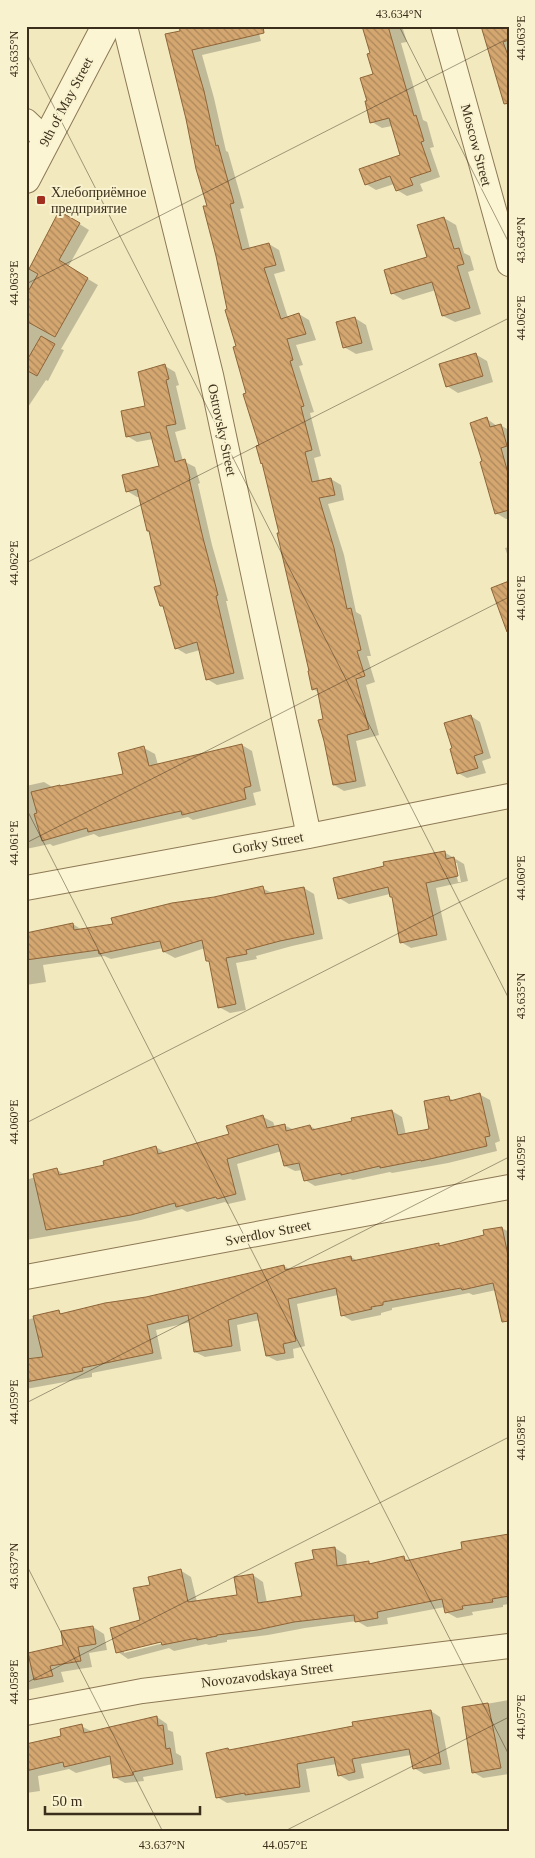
<svg xmlns="http://www.w3.org/2000/svg" width="535" height="1858" viewBox="0 0 535 1858" font-family="'Times New Roman',serif">
<defs>
<pattern id="building-back-hatch" width="6" height="6" patternUnits="userSpaceOnUse" patternTransform="scale(1.25)"><rect width="6" height="6" fill="#d4a670"/><path d="M-1 5l2 2M0 0l6 6M5-1l2 2" fill="none" stroke="#ad885b"/></pattern>
</defs>
<rect width="100%" height="100%" fill="#f2e9bf"/>
<!-- shadow -->
<path fill="#0003" fill-rule="evenodd" d="M257,26L261,41L202,55L214,98L226,151L228,152L244,208L240,209L250,249L269,244L279,250L285,271L274,274L288,318L299,314L309,320L316,340L296,345L303,365L299,366L314,412L310,413L321,456L314,458L320,482L331,479L341,485L344,500L328,504L344,555L356,612L361,615L371,656H367L375,682L366,685L379,735L356,741L366,786L344,791L334,785L325,720L318,692L313,689L280,534L264,464L262,463L260,446L229,310L208,207L166,35Z
M363,26H402L407,42L401,43L423,120L427,122L434,147L430,148L440,177L420,184L423,191L407,196L397,190L394,184L376,190L366,184L402,156L392,126L382,128L372,122L374,75L372,54Z
M483,26H509V106L506,104Z
M60,212L89,230L68,267L98,285L61,349L64,350L48,381L46,380L26,410V274Z
M444,218L456,225L464,253L470,256L474,270L468,272L481,314L455,322L443,316L436,290L403,300L392,293L428,258Z
M355,318L366,325L373,350L356,354L344,347Z
M475,354L487,361L493,382L458,393L447,386Z
M165,366L175,372L179,385L176,386L186,429L175,432L183,461L195,467L200,483L198,484L212,545L228,601H226L244,679L217,685L207,679L200,650L186,654L176,648L165,607L161,605L163,586L150,531L140,497H137L127,491L160,467L153,439L137,442L127,436L146,407Z
M487,419L497,426L500,425L509,430V519H506L496,513Z
M509,547V559L505,548Z
M471,716L480,722L491,758L482,761L486,773L467,778L458,773Z
M242,745L252,751L261,791L253,793L256,805L193,820L188,817L99,837L94,834L53,846L50,844L26,849V786L44,782L54,788L125,775L144,748L155,754L158,765Z
M444,852L464,864L468,881L436,888L447,940L411,948L401,942L393,898L390,894L349,904L339,898L385,867ZM454,863H457L461,882H458Z
M262,888L274,894L304,888L314,894L323,939L292,946L256,956L257,959L236,963L246,1010L230,1013L219,1007L210,962L207,961L205,948L175,958L164,952L163,948L111,959L104,956L43,965L46,982L26,985V935L73,924L82,930L114,925L214,898Z
M479,1094L490,1100L500,1141L495,1143L497,1151L448,1163L392,1173L390,1172L353,1180L350,1179L315,1186L305,1180L302,1170L295,1171L285,1166L282,1151L237,1164L246,1200L228,1204L225,1202L187,1212L182,1209L141,1220L26,1240V1180L57,1170L66,1175L105,1166L156,1147L166,1153L230,1134L263,1117L273,1122L275,1127L284,1125L294,1130L310,1126L317,1130L392,1111L402,1117L406,1135L431,1130L449,1098L455,1101Z
M502,1228L509,1232V1306L496,1290L473,1295L469,1293L392,1308V1310L381,1313V1315L352,1321L342,1315L338,1295L297,1304L305,1346L293,1349L294,1358L277,1361L267,1356L260,1320L237,1325L241,1351L205,1357L195,1352L191,1322L156,1330L162,1359L92,1373V1377L26,1389V1320L59,1312L64,1315L146,1298L284,1266L291,1270L351,1257L358,1261L438,1245L441,1246L485,1236V1231Z
M509,1536V1604L503,1605V1607L472,1612L473,1615L457,1618L446,1612L445,1607L387,1618L388,1624L367,1627L357,1621L305,1628L268,1635L227,1640V1642L209,1645L206,1644L174,1651L169,1648L128,1659L118,1652L141,1621L151,1586L180,1570L191,1577L197,1602L239,1596L253,1575L263,1582L267,1603L304,1597L315,1560L335,1548L346,1555L347,1566L369,1562L372,1564L404,1558L411,1561L463,1550ZM167,1639L168,1642L124,1653V1650Z
M93,1627L104,1634L107,1650L89,1653L92,1667L61,1672L64,1682L27,1690L26,1692V1658L64,1646Z
M509,1700V1774L483,1778L473,1772L463,1708Z
M431,1711L440,1717L450,1769L424,1774L414,1768L411,1755L361,1764L364,1778L349,1781L339,1775L337,1764L306,1769L310,1792L227,1803L217,1797L228,1750L230,1751Z
M157,1717L167,1724L168,1730L173,1732L176,1753L181,1756L183,1770L143,1777L144,1781L125,1783L114,1777L112,1764L76,1773L69,1769L38,1776L40,1791L26,1793V1754L63,1737L81,1726L93,1732Z"/>
<!-- building -->
<path fill="url(#building-back-hatch)" stroke="#8e6538" d="M179,26H263L264,33L192,50L204,91L216,146L218,145L234,203L230,204L242,250L269,243L276,265L264,268L281,319L299,313L306,334L287,339L293,360L290,361L304,406L301,407L312,450L305,452L312,482L331,478L335,495L319,498L334,548L347,609L351,608L361,650L357,651L365,676L356,679L369,729L347,735L356,781L333,785L324,741L318,720L323,719L317,688L312,690L308,671H309L277,533H279L262,463L261,464L256,446L259,445L243,394L246,393L233,347L236,346L225,310L227,309L216,256L203,206H207L196,169L186,119L165,34L180,31Z
M362,26H388L414,116L416,115L424,141L421,142L431,171L410,178L413,185L396,191L390,176L365,185L359,169L400,155L389,118L370,123L365,101H367L360,78L373,74L367,54L370,53Z
M481,26H509V40L503,42L509,58V103L504,104Z
M59,211L80,223L59,260L88,278L55,337L26,321V295L38,274L29,269Z
M444,217L454,249L459,248L464,264L457,266L470,308L442,316L432,282L391,294L384,270L427,257L417,225Z
M355,317L362,343L343,348L336,322Z
M41,336L55,344L37,376L26,370V362Z
M476,353L483,376L446,387L439,364Z
M165,364L169,379L166,380L176,424L166,426L175,462L185,459L190,478H189L203,538L218,595L216,596L234,673L206,680L197,642L175,649L163,606H160L154,587L161,585L149,531H147L137,489L126,492L122,475L159,466L150,432L126,437L121,411L145,406L138,372Z
M487,417L490,427L501,424L507,446L501,448L509,477V510L495,514L480,462L482,461L470,423Z
M509,581V632H507L491,588Z
M471,715L483,753L474,756L478,768L457,774L450,749L452,748L444,723Z
M242,744L251,786L244,788L246,799L182,815L181,811L88,832L87,828L42,841L34,814L37,813L31,792L60,785V786L123,774L118,753L144,746L149,766Z
M445,851L446,859L454,857L458,876L426,883L437,935L400,943L392,897H390L388,887L338,899L333,878L384,866L383,862Z
M263,886L265,894L304,887L314,934L280,941L246,950L247,954L226,958L236,1004L218,1008L209,961H206L202,940L163,952L160,941L99,954L98,950L26,960V933L73,923L74,930L113,924L111,918L172,903L214,897Z
M480,1093L490,1136L485,1137L487,1146L421,1161V1160L380,1168V1166L341,1175V1173L304,1181L299,1163L284,1166L278,1144L227,1159L236,1194L217,1199L216,1197L176,1207L175,1203L131,1215L46,1230L33,1174L57,1168L59,1175L104,1165L103,1161L156,1146L158,1154L229,1134L226,1126L263,1115L267,1128L285,1124L286,1131L310,1125L312,1130L352,1121L351,1118L392,1110L398,1135L429,1129L424,1101L449,1096L450,1101Z
M502,1227L509,1260V1321L502,1322L493,1283L462,1290L461,1288L383,1302V1305L371,1307L372,1309L341,1316L336,1288L288,1299L296,1341L283,1344L285,1353L266,1356L257,1313L228,1320L232,1346L194,1352L188,1315L147,1325L153,1353L82,1368L83,1371L26,1382V1359L43,1357L33,1316L59,1310L60,1314L105,1303L146,1297L284,1265L285,1270L351,1256L352,1261L439,1243V1246L484,1235L483,1230Z
M509,1534V1596L492,1599L493,1602L462,1606L463,1609L445,1613L442,1599L377,1612L378,1618L355,1622L354,1615L294,1622L257,1630L217,1635V1636L197,1640V1638L162,1645L161,1642L116,1653L110,1628L140,1620L133,1588L150,1585L148,1577L181,1569L188,1602L237,1595L234,1577L253,1574L258,1603L302,1596L295,1563L314,1559L312,1550L335,1547L337,1566L369,1561V1564L404,1556L405,1561L462,1549L461,1542Z
M93,1626L96,1644L78,1647L81,1661L50,1666L53,1676L34,1680L28,1653L63,1645L61,1631Z
M488,1703L501,1768L472,1773L462,1707Z
M431,1710L441,1764L413,1769L409,1749L352,1759L355,1772L338,1776L334,1757L297,1764L300,1787L245,1795V1793L216,1798L206,1753L228,1748L229,1750L353,1726L352,1722Z
M157,1716L158,1726L163,1725L166,1749L170,1748L173,1764L133,1772V1775L113,1778L110,1756L64,1767L63,1762L26,1771V1744L61,1736L60,1729L82,1724L84,1733Z"/>
<g fill="none" stroke-linecap="round" stroke-linejoin="round">
<!-- minor casing -->
<g stroke="#8d7955" stroke-width="26">
<path id="minor" d="M125,26L211,375L309,836
M443,26L509,264
M26,121L46,140
M26,888L309,836L509,796
M26,1277L509,1187
M26,1713L142,1691L509,1646"/>
</g>
<!-- tertiary casing -->
<g stroke="#8d7955" stroke-width="30">
<path id="tertiary" d="M26,179L106,26"/>
</g>
<!-- minor -->
<use href="#minor" stroke="#fcf5d3" stroke-width="24"/>
<!-- tertiary -->
<use href="#tertiary" stroke="#fcf5d3" stroke-width="28"/>
</g>
<!-- ticks -->
<path fill="none" stroke="#3b2e1b" stroke-width="1" stroke-opacity="0.45" d="M399,26L509,243M26,52L509,999M26,284L509,38M26,563L509,318M26,808L509,1755M26,843L509,597M26,1123L509,877M26,1403L509,1157M26,1564L163,1832M26,1683L509,1437M283,1832L509,1717"/>
<!-- markers -->
<rect fill="#a22e1f" stroke="#f9f2cf" stroke-width="2" x="36" y="195" width="10" height="10" rx="2.5"/>
<g text-anchor="middle" dominant-baseline="central" stroke-width="4" stroke-linejoin="round" paint-order="stroke">
<!-- street labels -->
<g font-size="14" fill="#3b2e1b" stroke="#f9f2cf">
<text transform="translate(66 102) rotate(-62)">9th of May Street</text>
<text transform="translate(476 145) rotate(75)">Moscow Street</text>
<text transform="translate(222 430) rotate(78)">Ostrovsky Street</text>
<text transform="translate(268 843) rotate(-10)">Gorky Street</text>
<text transform="translate(268 1233) rotate(-11)">Sverdlov Street</text>
<text transform="translate(267 1675) rotate(-7)">Novozavodskaya Street</text>
</g>
<!-- poi labels -->
<g font-size="14" fill="#3b2e1b" stroke="#f9f2cf" text-anchor="start">
<text x="51" y="192">Хлебоприёмное<tspan x="51" dy="16">предприятие</tspan></text>
</g>
</g>
<!-- border -->
<rect width="535" height="1858" fill="none" stroke="#f9f2cf" stroke-width="55"/>
<!-- scale -->
<path d="M45 1806v8h155v-8" fill="none" stroke="#3b2e1b" stroke-width="2.5"/>
<text x="52" y="1806" font-size="15" fill="#3b2e1b" stroke="#f9f2cf" stroke-width="4" paint-order="stroke">50 m</text>
<rect x="28" y="28" width="480" height="1802" fill="none" stroke="#3b2e1b" stroke-width="2"/>
<g font-size="12" text-anchor="middle" fill="#3b2e1b">
<text x="399" y="18">43.634°N</text>
<text transform="translate(521 38) rotate(-90)" y="4">44.063°E</text>
<text transform="translate(14 54) rotate(-90)" y="4">43.635°N</text>
<text transform="translate(521 240) rotate(-90)" y="4">43.634°N</text>
<text transform="translate(14 283) rotate(-90)" y="4">44.063°E</text>
<text transform="translate(521 318) rotate(-90)" y="4">44.062°E</text>
<text transform="translate(14 563) rotate(-90)" y="4">44.062°E</text>
<text transform="translate(521 598) rotate(-90)" y="4">44.061°E</text>
<text transform="translate(14 843) rotate(-90)" y="4">44.061°E</text>
<text transform="translate(521 878) rotate(-90)" y="4">44.060°E</text>
<text transform="translate(521 996) rotate(-90)" y="4">43.635°N</text>
<text transform="translate(14 1122) rotate(-90)" y="4">44.060°E</text>
<text transform="translate(521 1158) rotate(-90)" y="4">44.059°E</text>
<text transform="translate(14 1402) rotate(-90)" y="4">44.059°E</text>
<text transform="translate(521 1438) rotate(-90)" y="4">44.058°E</text>
<text transform="translate(14 1566) rotate(-90)" y="4">43.637°N</text>
<text transform="translate(14 1682) rotate(-90)" y="4">44.058°E</text>
<text transform="translate(521 1717) rotate(-90)" y="4">44.057°E</text>
<text x="162" y="1849">43.637°N</text>
<text x="285" y="1849">44.057°E</text>
</g>
</svg>
